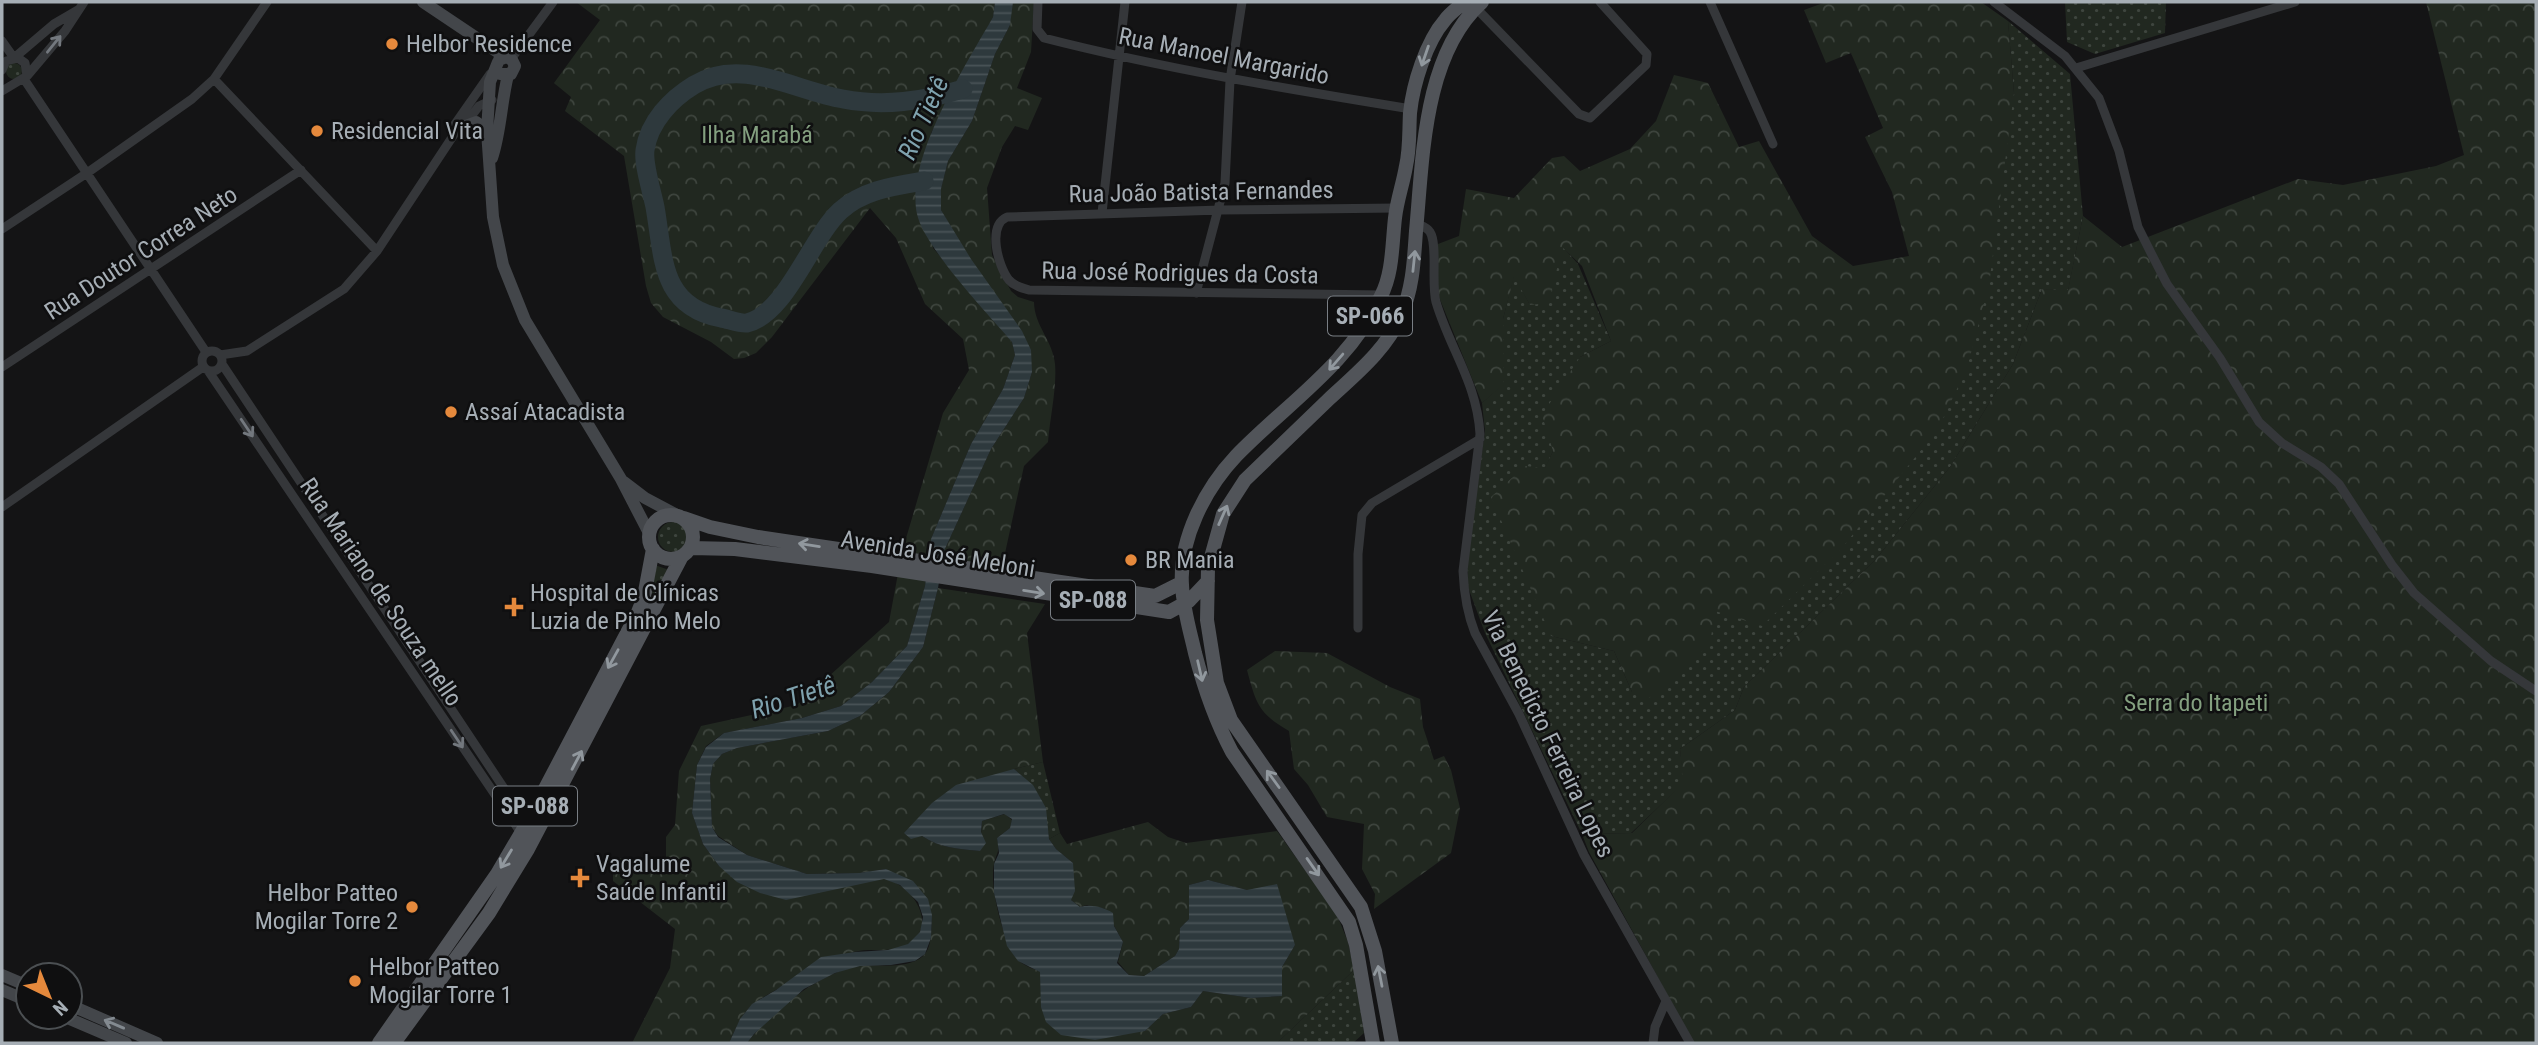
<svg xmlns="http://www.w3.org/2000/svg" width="2538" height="1045" viewBox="0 0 2538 1045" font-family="'Roboto Condensed',sans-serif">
<defs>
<pattern id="grass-dots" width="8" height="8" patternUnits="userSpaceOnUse" patternTransform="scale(1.75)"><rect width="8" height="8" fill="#212820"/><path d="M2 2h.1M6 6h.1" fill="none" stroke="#3e453e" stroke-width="1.8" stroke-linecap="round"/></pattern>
<pattern id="forest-crowns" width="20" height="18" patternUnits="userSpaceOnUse" patternTransform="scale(1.75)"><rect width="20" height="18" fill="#212820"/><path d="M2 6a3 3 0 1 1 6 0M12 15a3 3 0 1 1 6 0" fill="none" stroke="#3e453e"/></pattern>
<pattern id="water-rules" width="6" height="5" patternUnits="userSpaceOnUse" patternTransform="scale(1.75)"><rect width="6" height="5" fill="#2e393d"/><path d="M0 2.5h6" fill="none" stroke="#495357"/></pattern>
</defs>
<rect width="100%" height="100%" fill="#141415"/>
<!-- grass -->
<path fill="url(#grass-dots)" d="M2065,2H2166L2165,33L2095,54L2067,42Z
M2008,21L2070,74L2083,216L2068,291L2042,289L2013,364L1950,467L1876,559L1744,687L1735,710L1680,749L1684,783L1631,833L1582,834L1485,633L1468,587L1467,560L1485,431L1482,403L1502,385L1503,319L1514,275L1530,305L1562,246L1578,264L1611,341L1580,357L1553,451L1545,469L1551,636L1614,651L1632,692L1715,611L2014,93Z
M6 71a8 8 0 1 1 16 0a8 8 0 1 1-16 0Z
M658 537a15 15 0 1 1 30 0a15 15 0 1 1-30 0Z
M652,564L669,570L648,609Z
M1043,762L1060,833L1049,839C1045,802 1042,793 1014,769Z
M1354,970L1364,1033L1353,1043H1277Z"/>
<!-- forest -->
<path fill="url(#forest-crowns)" d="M576,2H995L993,17L931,133L933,248L1012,342L1015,355L1003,389L971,444L931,539L925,586L907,646L872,682L841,706L802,718L724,733L706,746L697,765L692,813L703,844L719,866L863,882C870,881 878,878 884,879C913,884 940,927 907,945C890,954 871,947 854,952C838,957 761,995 750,1007C740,1017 735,1030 729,1043H632L670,968L675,929L613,881V858L666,861V837L675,825L679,771L701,726L797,705L889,622L902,552L943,413L969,370L963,339L925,304L896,238L870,208L772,337L756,353L744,358L734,359L711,342L663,317L651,303L646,286L624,156L565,111L571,97L554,83L600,20Z
M1011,2H1034L1031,52L1017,88L1042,98L1028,130L1015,126L1002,147L987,188L992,255L1011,291L1018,297L1034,302C1034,325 1053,341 1055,364C1057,387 1050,418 1048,442L1024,466L1002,567L943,559L944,551L991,449L1024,398L1032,372L941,210V189L948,161L972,121L995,54L1010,25Z
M1826,2H1981L2008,21L2014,93L1989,285L1967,368L1938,429L1842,548L1762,626L1715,611L1710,644L1647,700L1632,692L1614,651L1551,636L1491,497L1525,466L1545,468L1553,451L1542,415L1580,357L1611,341L1582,266L1562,247L1549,303L1530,305L1514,277L1503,319V385L1482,403L1437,292L1438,244L1459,236L1466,189L1514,198L1552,158L1564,156L1580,171L1630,149L1656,121L1674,75L1708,83L1739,147L1759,141L1812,236L1853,266L1909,256L1892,192L1865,137L1883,128L1851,53L1826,63L1804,10Z
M2426,2H2536V1043H1694L1589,852L1582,834L1632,833L1683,783L1680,749L1735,710L1744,687L1876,559L1950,467L2013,364L2042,289L2068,290L2083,216L2122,247L2298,179L2343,185L2436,166L2464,155Z
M938,588L1045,604L1027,633L1043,762L1014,769L922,836C940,848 959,849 980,851L982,821L1005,814L1012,820L1010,828L997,838C1000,855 997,850 994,864C989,887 1003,940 1017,959C1022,965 1034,969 1041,972V1007L1145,1031L1163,1014L1191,1007L1203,991L1251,998L1282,996V967L1295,945L1247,890L1208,880L1189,885V919L1180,928L1179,949L1175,956L1144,976L1129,975L1118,962L1123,942L1105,909L1087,905L1080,907L1071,900L1073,863L1056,849L1049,839L1060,833L1067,844L1148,822L1168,837L1186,843L1277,831L1337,915L1348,942L1354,970L1277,1043H747C771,1011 820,972 860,966C880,964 907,970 923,956C933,947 931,927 932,915L886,869L859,873L807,874L747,855L718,836L712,827L710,779L713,764L722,754L737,748L828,731L860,716L889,692L923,647Z
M1275,651L1327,653L1390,687L1420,699L1423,727L1434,760L1444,756L1451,770L1460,808L1451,853L1374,909L1375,894L1362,869L1364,824L1327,817L1308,785L1294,769L1289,731C1258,713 1256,703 1247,670Z"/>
<!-- water -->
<path fill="url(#water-rules)" d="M995,2H1013L1010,25L995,54L972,121L948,161L941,189V210L971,259L1022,331L1031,350L1032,372L1024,398L991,449L944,551L938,588L923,647L889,692L860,716L828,731L737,748L722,754L713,764L710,779L712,827L718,837L747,855L807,874L859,873L886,869L913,881L928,899L932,915L931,938L925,954L915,961L891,965L860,966L835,973L804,989L754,1034L747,1043H729L740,1019L752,1004L776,990L821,957L855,952L888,950L908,944L920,932L923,917L918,902L900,885L884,879L786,900L760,893L737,882L719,866L703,844L692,813L697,765L706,747L724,733L802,718L841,706L872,682L907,646L925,586L931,539L971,444L1003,389L1015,355L1012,342C988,314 924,247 917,214C905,159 966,65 993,17Z
M1014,769L1033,785L1046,808L1049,839L1056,849L1073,863L1075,891L1071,900L1080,907C1091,904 1103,907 1113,913L1114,926L1123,942L1117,963L1129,975L1144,976L1175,956L1179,949L1180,928L1189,919V885L1208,880L1247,890L1277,884L1295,945L1282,967V996L1251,998L1203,991L1191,1007L1163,1014L1145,1031L1095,1040L1061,1035L1046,1022L1041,1007L1040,972L1018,961L1007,946L994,893V864L999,853L997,838L1010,828L1012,819L1004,814L982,821L981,832L986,843L980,851C959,849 940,848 922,836L911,839L904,833L932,803L956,785Z"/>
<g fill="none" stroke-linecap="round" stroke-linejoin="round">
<!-- river -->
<path stroke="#2e393d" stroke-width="19" d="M924,181C894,186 863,190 840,211C811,238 786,314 747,323C740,324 728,319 721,318C660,306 664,258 655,207C652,192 643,164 645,150C649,122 671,99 694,85C742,56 795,91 843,99C884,107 923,101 963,89"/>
<!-- street -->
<path stroke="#35373a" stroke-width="9" d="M1038,2L1037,29L1044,38C1165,69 1288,89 1411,109
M1710,2L1773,144
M1994,2L2065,56L2099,98L2119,151L2138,227L2151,253L2167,284L2220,358L2259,422L2282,443L2321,467L2339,484L2392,565L2414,593L2491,661L2536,691
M1476,8L1579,114L1590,118L1646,65L1647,54L1600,2
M2,41L14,58L54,24L78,10
M511,59L553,2
M2076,68L2295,2
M2,70L6,61L18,58L25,63L27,76L2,91
M27,76L65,31L84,2
M24,79L206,352
M214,79L377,251
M462,128L479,106L492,100
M1102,213L1125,2
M1417,224C1422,226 1427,227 1430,232C1438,244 1431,284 1436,302C1450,349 1477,383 1480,434L1463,571C1464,593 1467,613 1475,633L1519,714L1584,855L1690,1043
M2,229L87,173L192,99L214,79L267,2
M1196,293L1225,183L1230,80L1242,2
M1382,295L1029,290C1022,288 1014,286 1009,280C998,266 987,226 1007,217L1220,210L1396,208
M202 361a10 10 0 1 1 20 0a10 10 0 1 1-20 0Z
M220,355L247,351L344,289L377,251L455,133V124L490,74
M222,364L527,823
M2,367L301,170
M209,372L521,833
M2,507L203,367
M1358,628V554L1362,515L1372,503L1480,439
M1653,1043L1655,1027L1666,1001"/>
<!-- secondary -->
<path stroke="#43464a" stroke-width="12" d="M423,2L505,57
M499,60L507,57L512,60L515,66L511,74H500
M498,62L490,82L487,131L493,217L503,265L525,320L621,479L649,533
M463,127L476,122L487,131
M492,158C501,131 501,103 508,75
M624,482L645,498L677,515
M2,975L28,986
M2,990L28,1001
M70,1005L157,1043
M65,1017L126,1043"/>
<!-- primary -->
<path stroke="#515459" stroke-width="14" d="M649 537a22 22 0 1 1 44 0a22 22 0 1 1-44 0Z
M684,518L710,527L758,537L1155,596L1181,583
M691,548L735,549L872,566L1169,612L1189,601L1208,581
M379,1043L497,874L527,823L638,612L644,597L653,549
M394,1043L489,913L528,849L682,556
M1373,1043L1356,945L1349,922L1232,752C1215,720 1204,688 1195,653C1190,631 1183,608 1182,585C1179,539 1205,489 1236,456C1286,404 1349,365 1381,296C1393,273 1392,244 1395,218C1397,200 1403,184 1406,166C1410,149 1409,131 1410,113C1413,84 1426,42 1445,20C1450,13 1458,8 1464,2
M1392,1043L1375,951L1361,907L1231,720L1217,683L1207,620L1208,568L1223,514L1245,480C1273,453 1301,426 1329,399C1356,374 1387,349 1401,315C1413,289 1414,259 1416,231C1423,158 1423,55 1482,2"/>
</g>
<!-- one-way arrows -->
<defs><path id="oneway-shaft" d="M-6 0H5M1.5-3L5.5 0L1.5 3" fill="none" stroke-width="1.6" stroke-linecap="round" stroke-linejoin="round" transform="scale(1.75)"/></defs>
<g stroke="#73787e">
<use href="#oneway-shaft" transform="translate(54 44) rotate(-51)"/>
<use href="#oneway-shaft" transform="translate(247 428) rotate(56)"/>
<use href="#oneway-shaft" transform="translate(457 739) rotate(56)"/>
</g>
<g stroke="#91989e">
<use href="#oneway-shaft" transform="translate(1425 56) rotate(109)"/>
<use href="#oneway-shaft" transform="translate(1414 261) rotate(-84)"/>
<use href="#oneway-shaft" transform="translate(1336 362) rotate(131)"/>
<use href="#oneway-shaft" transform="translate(1223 515) rotate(-66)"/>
<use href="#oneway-shaft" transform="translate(809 545) rotate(-171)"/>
<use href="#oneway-shaft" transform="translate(1034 592) rotate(9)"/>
<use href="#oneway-shaft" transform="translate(613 659) rotate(119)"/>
<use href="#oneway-shaft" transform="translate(1200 671) rotate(77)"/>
<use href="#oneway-shaft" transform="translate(577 760) rotate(-62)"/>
<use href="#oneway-shaft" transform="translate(1273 779) rotate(-126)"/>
<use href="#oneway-shaft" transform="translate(506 859) rotate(121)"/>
<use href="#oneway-shaft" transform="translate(1313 867) rotate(55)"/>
<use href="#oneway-shaft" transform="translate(1380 976) rotate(-101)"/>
</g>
<use stroke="#838a90" href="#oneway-shaft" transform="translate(114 1024) rotate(-157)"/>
<!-- markers -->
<g fill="#e5893c" stroke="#0f0f10" stroke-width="2.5">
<circle cx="392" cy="44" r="7"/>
<circle cx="317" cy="131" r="7"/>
<circle cx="451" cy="412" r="7"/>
<circle cx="1131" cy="560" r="7"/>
<path d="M510.5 596.5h7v7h7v7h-7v7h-7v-7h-7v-7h7z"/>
<path d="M576.5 867.5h7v7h7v7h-7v7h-7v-7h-7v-7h7z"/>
<circle cx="412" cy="907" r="7"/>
<circle cx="355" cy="981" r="7"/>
</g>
<g text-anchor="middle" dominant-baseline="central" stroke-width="5" stroke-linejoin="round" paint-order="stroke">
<!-- shield labels -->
<g fill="#0f0f10" stroke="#797e84" stroke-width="2">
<rect x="1328" y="296.5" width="84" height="39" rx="5"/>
<rect x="1051" y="580.5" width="84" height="39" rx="5"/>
<rect x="493" y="786.5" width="84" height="39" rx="5"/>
</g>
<g font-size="23" font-weight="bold" fill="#a6aeb5">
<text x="1370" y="316">SP-066</text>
<text x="1093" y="600">SP-088</text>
<text x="535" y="806">SP-088</text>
</g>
<!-- poi labels -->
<g font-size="24" fill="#a6aeb5" stroke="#0f0f10" text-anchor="start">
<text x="406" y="44">Helbor Residence</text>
<text x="331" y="131">Residencial Vita</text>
<text x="465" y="412">Assaí Atacadista</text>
<text x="1145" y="560">BR Mania</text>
<text x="530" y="593">Hospital de Clínicas<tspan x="530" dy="28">Luzia de Pinho Melo</tspan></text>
<text x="596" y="864">Vagalume<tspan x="596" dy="28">Saúde Infantil</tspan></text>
<text x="398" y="893" text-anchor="end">Helbor Patteo<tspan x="398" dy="28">Mogilar Torre 2</tspan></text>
<text x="369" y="967">Helbor Patteo<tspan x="369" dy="28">Mogilar Torre 1</tspan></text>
</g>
<!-- street labels -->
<g font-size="24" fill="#a6aeb5" stroke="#0f0f10">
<text transform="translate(1224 56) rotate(11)">Rua Manoel Margarido</text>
<text transform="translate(1201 192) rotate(-1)">Rua João Batista Fernandes</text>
<text transform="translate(141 253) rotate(-33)">Rua Doutor Correa Neto</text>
<text transform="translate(1180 273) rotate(1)">Rua José Rodrigues da Costa</text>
<text transform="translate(938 554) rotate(9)">Avenida José Meloni</text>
<text transform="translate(381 592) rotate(56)">Rua Mariano de Souza mello</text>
<text transform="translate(1548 734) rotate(64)">Via Benedicto Ferreira Lopes</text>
</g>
<!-- park labels -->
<g font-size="24" fill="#839f7f" stroke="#0f0f10">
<text x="757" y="135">Ilha Marabá</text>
<text x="2196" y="703">Serra do Itapeti</text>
</g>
<!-- water labels -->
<g font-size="26" font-style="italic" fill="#7fa2ae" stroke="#0f0f10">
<text transform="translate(923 118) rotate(-66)">Rio Tietê</text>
<text transform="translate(793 697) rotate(-18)">Rio Tietê</text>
</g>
</g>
<!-- border -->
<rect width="2538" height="1045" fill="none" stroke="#a6aeb5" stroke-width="7"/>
<!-- north arrow -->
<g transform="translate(49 996) rotate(137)"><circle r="33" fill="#0f0f10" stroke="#4b4f52" stroke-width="2"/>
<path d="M0-5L12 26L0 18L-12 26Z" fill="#e5893c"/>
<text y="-10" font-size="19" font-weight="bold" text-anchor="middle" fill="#a6aeb5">N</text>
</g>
</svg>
